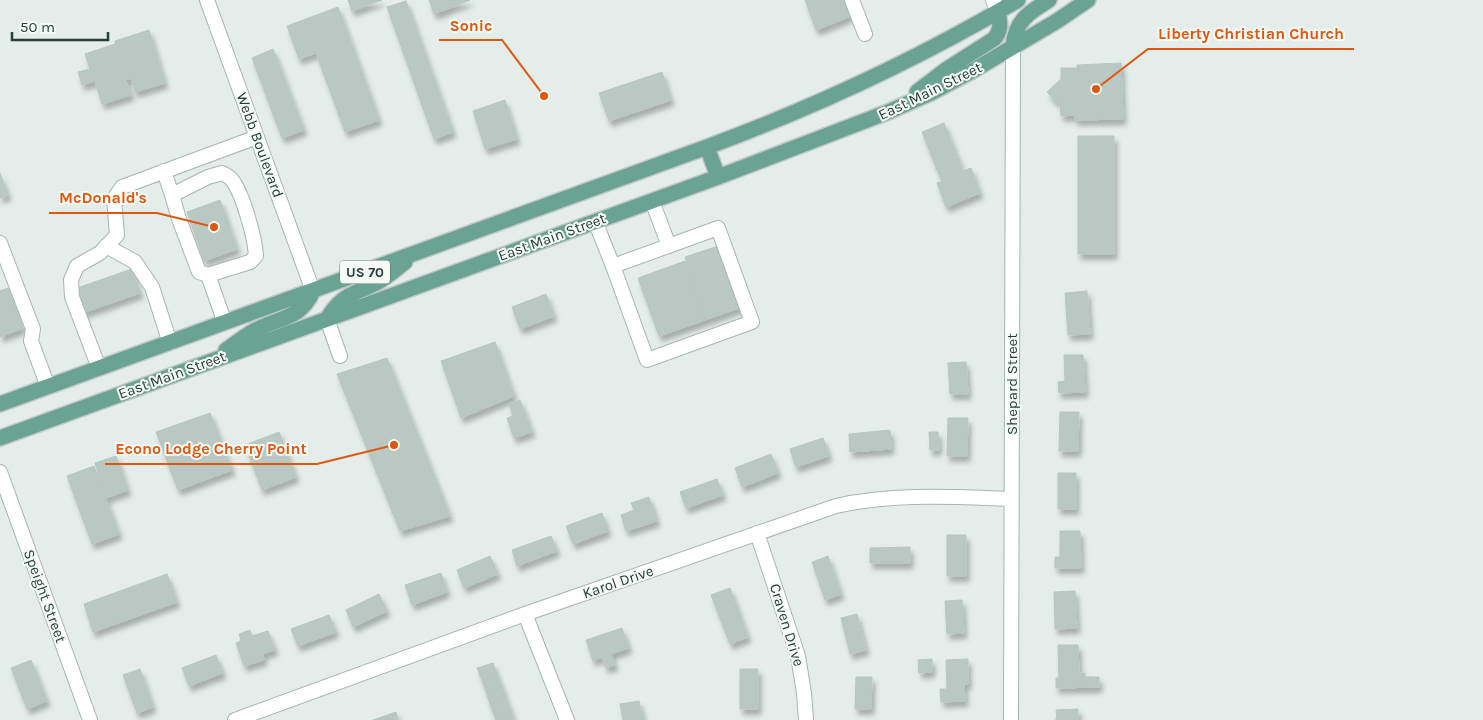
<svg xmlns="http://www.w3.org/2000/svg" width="1483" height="720" viewBox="0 0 1483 720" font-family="Karla,sans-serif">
<defs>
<filter id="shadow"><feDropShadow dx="3" dy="5.5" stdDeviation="2.5" flood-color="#0004"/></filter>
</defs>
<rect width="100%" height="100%" fill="#e4ede9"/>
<!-- building -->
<path fill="#b9c8c2" stroke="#b6c7c0" filter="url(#shadow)" d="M348,0H382L352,11Z
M429,0H470L434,14Z
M805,0H845L851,16L816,30Z
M406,1L453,132L434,139L387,7Z
M338,7L379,120L345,132L316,53L299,59L287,26Z
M149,30L165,83L135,92L131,78L126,80L131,95L102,104L95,81L82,85L78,72L90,69L85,54L115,44V41Z
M273,49L304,130L282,138L252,58Z
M1121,63L1123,119L1075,120V115L1061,116L1060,102H1056L1047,92L1061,79V68H1077V65Z
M662,72L671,100L609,121L599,93Z
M505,100L517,139L485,149L473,111Z
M944,123L963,171L971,168L980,193L946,207L937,183L942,182L922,132Z
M1078,136H1114V254H1078Z
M0,173L8,195L0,198Z
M220,200L237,249L204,261L187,212Z
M721,245L742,307L705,320L685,257Z
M685,261L705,320L659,336L638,278Z
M132,269L140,293L83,313L74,289Z
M8,288L23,328L0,337V291Z
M1087,291L1090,334L1068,335L1065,293Z
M546,294L554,316L520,329L512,307Z
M495,342L514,396L461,418L441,361Z
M1064,355H1083L1085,392L1059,393L1058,382L1065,381Z
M387,358L450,516L400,531L337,374Z
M966,362L968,394H950L948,363Z
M520,400L532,432L514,438L507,418L513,416L509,404Z
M1060,412H1079L1078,451H1059Z
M210,413L232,470L178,490L156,432Z
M948,418H968L967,456H947Z
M890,430L891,449L850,452L849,434Z
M279,432L296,477L262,490L245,445Z
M929,432H938L939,450H930Z
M823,438L829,456L796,467L790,449Z
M771,454L778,473L742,487L735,468Z
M116,456L128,490L106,498L95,463Z
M94,466L119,534L92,544L67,476Z
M1058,473H1076V509H1058Z
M717,479L723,495L686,508L680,492Z
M649,497L657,521L626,531L621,515L634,510L631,503Z
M602,513L608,531L573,544L566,526Z
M1060,531H1080L1081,568H1055V557H1060Z
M947,535H966V576H947Z
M551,536L557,551L517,566L512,550Z
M910,547V563H870V548Z
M490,556L498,574L464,588L457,570Z
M828,556L841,594L825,600L812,562Z
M441,573L447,592L412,605L405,585Z
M167,574L177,602L93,632L84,604Z
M730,588L748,637L730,644L711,595Z
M1075,591L1077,628L1055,629L1054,592Z
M379,594L387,611L353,627L346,610Z
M962,600L964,633L947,634L945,601Z
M857,614L866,650L850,654L841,618Z
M329,615L336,632L298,646L291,629Z
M622,628L629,648L611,654L615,665L606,668L602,657L593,661L586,640Z
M250,630L252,636L268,631L275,650L263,654L264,660L244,666L236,643L241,641L239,634Z
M1058,645H1078L1079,673H1085V677H1099V687L1056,688V678H1059Z
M216,655L223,673L189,686L182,668Z
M932,659V672L919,673L918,660Z
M968,659V684H964L965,701L941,702L940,689H947L946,660Z
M31,660L47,701L27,709L11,668Z
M493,663L497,675L482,680L477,668Z
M140,669L153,707L137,713L123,675Z
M740,669H758V709H740Z
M497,675L502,687L486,692L482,680Z
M856,677H872L871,709H855Z
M502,687L506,699L490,704L486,692Z
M506,699L511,711L495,717L490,704Z
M639,701L643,720H623L620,704Z
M1078,709V720H1055L1057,719L1056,710Z
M511,711L514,720H496L495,717Z
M396,712L398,720H373Z"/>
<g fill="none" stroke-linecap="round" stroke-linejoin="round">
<!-- minor casing -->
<g stroke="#a7b5b0" stroke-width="16">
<path id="minor" d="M207,0L313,291
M852,0L865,34
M993,0L998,12
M164,171L172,195
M222,173C226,175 230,177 232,180C243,194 255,238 256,256L250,262L208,275L199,272L179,219L172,195L208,177Z
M652,201L669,246
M595,221L613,266
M718,228L752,322L647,360L613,266Z
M0,243L33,329L31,341L48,387
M106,246L135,262L152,287L170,343
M208,275L225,323
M327,319L340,356
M99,368L72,297L71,280L77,266L100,253L117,235L114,199L122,187L257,137
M0,472L90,720
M757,533L798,656L804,693L806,720
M525,614L567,720
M235,720L525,614L836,506C894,493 952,497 1011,499
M1011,720L1013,47"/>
</g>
<!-- major casing -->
<g stroke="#c2c9c7" stroke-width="18">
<path id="major" d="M1013,47C1015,21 1028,13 1049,0
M917,92L947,69L994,39C1002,30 1000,23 998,12
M707,147L718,177
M327,319C342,294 353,295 376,283C386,278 396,269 405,262
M226,350C235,344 243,337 252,332C277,317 300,321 313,291
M0,404L707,147C815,107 918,59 1018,0
M0,438L718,177L888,112L931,93L974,70L1057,21L1088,0"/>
</g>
<!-- minor -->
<use href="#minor" stroke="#fff" stroke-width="14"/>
<!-- major -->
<use href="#major" stroke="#6aa294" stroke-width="15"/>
</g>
<g text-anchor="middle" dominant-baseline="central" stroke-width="4" stroke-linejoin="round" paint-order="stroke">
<!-- shield labels -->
<rect fill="#f5faf7" stroke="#637771" stroke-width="1" x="340" y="260.5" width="50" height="23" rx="4"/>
<g font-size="14" font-weight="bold" fill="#243f38">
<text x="365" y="272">US 70</text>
</g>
<!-- street labels -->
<g font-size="15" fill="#243f38" stroke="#f5faf7">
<text transform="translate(930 91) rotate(-26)">East Main Street</text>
<text transform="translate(260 145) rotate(70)">Webb Boulevard</text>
<text transform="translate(552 237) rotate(-20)">East Main Street</text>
<text transform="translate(172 375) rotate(-20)">East Main Street</text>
<text transform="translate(1012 384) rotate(-90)">Shepard Street</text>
<text transform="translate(618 582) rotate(-19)">Karol Drive</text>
<text transform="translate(45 596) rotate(70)">Speight Street</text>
<text transform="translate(787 625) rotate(73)">Craven Drive</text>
</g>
</g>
<!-- callouts -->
<path fill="none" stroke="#de580e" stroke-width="2" d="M544 96L502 40H439M1096 89L1148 49H1354M214 227L157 213H49M394 445L317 464H105"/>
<g fill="#de580e" stroke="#f5faf7" stroke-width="2">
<circle cx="544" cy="96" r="5"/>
<circle cx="1096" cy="89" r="5"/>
<circle cx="214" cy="227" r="5"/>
<circle cx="394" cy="445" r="5"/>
</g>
<g font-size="16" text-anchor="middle" font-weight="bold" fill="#de580e" stroke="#f5faf7" stroke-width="4" stroke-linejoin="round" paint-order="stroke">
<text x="471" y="31">Sonic</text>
<text x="1251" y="39">Liberty Christian Church</text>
<text x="103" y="203">McDonald's</text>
<text x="211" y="454">Econo Lodge Cherry Point</text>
</g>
<!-- scale -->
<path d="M12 32v8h96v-8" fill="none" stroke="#243f38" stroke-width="2.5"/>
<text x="20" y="32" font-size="15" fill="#243f38" stroke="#f5faf7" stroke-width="4" paint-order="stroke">50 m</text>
</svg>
